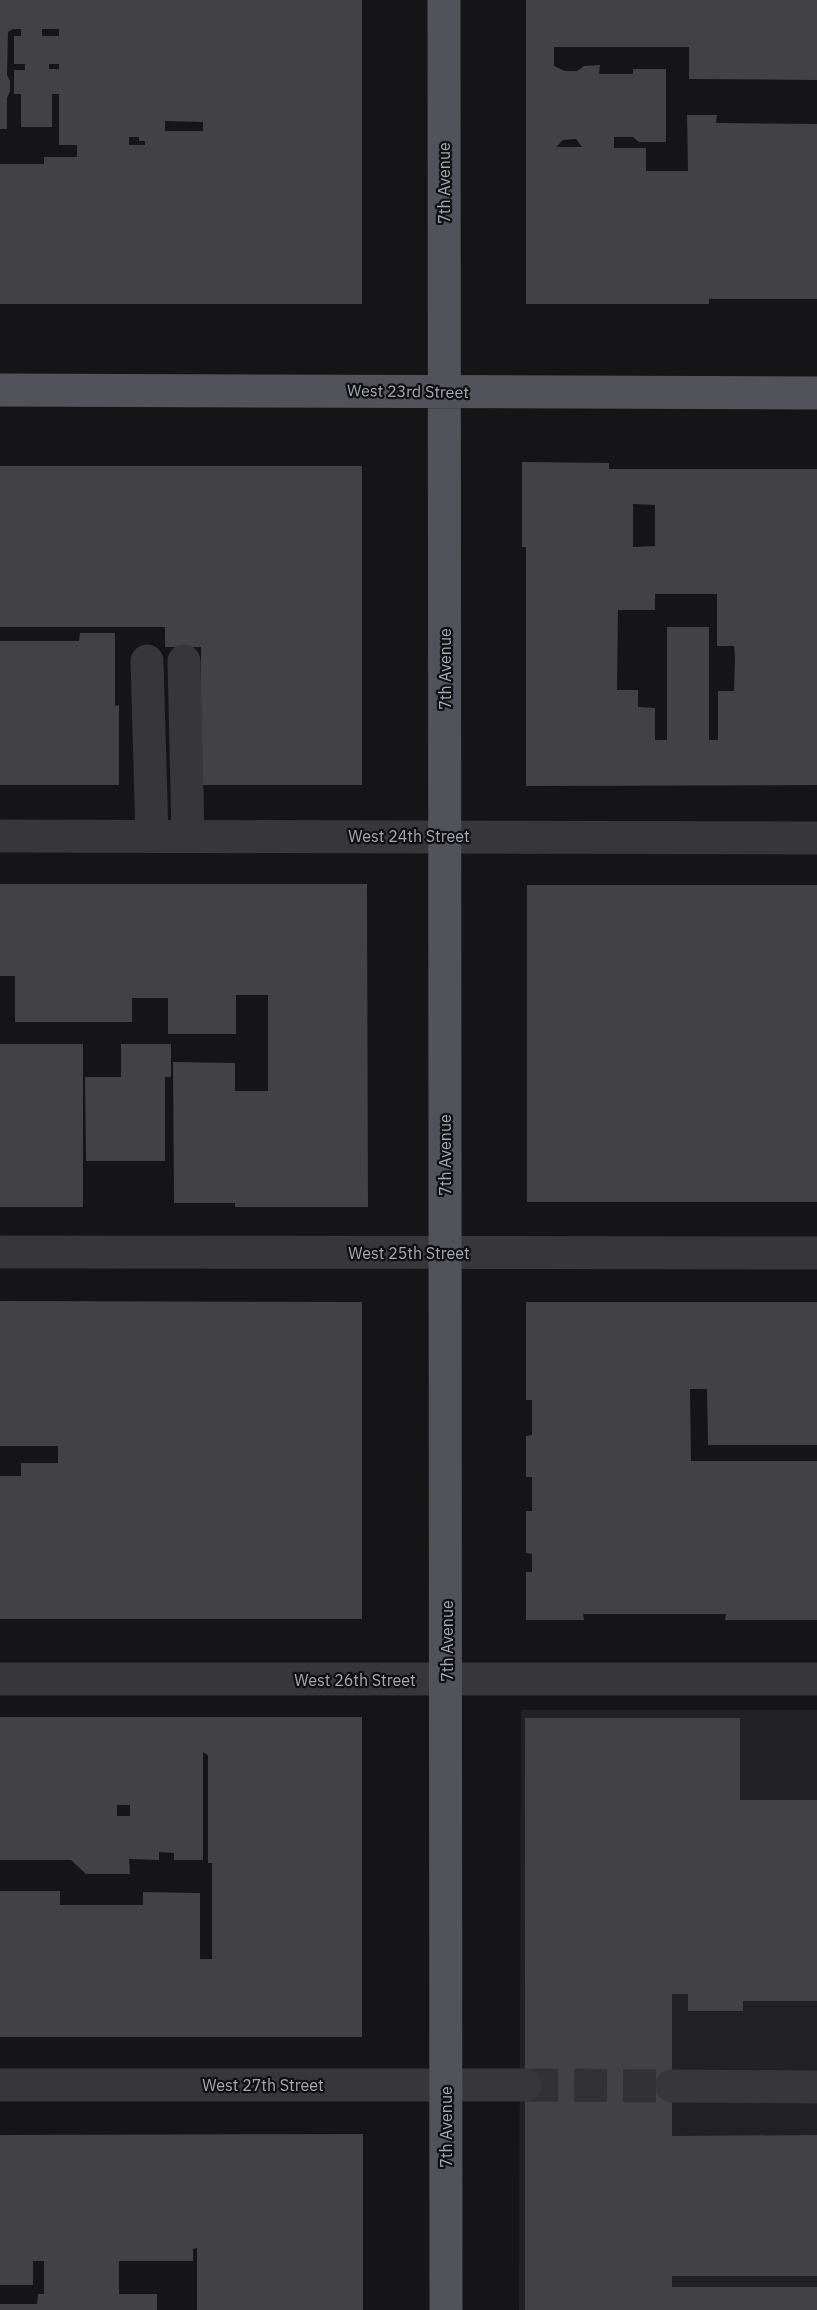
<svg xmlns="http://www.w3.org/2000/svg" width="817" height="2310" viewBox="0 0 817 2310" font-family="'IBM Plex Sans',sans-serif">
<rect width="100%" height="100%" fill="#151416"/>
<!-- built -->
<path fill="#212023" d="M521,1710H817V2310H519Z"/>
<!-- building -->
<path fill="#414146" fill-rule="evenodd" d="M0,0H362V304H0V164H44V157H77V145H59V94H52V127H21V94H14V70H25V64H14V36H21V29H13L8,32L7,75L10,81V91L7,98V129H0ZM42,29H59V36H42ZM49,64H59V69H49ZM165,121L203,122V131H165ZM129,137H139V141H145V145H129Z
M526,0H817V80L689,79V47H554V66L565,71H577L584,66L600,65L599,74H633V69H666V142H639L633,137H614V148H646V171H688L687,115H717L716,123L817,124V299H709V304H526ZM576,139L582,147H556L563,140Z
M522,462L609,463V469H817V785L526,786V547H522ZM633,504L655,505V546L633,547ZM655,594H717V646H734L735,657L734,691H718V740H709V627H667V740H655V708L638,707V690H617L618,610H655Z
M0,466H362V785H201V647H165V627H0Z
M80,633H115V706L119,705V785H0V641H79Z
M0,884H367L368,1207H235V1203H174L173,1062L235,1063V1091H268V995H236V1034H168V998H132V1022H15V976H0Z
M527,885H817V1202H527Z
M0,1044H83V1207H0Z
M121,1044H171V1077H165V1161H86L85,1077H121Z
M0,1301L362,1302V1619H0V1476H21V1463H58V1446H0Z
M526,1302H817V1445H708L707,1389H690L691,1461H817V1620H725L726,1614H583L584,1620H526V1572H532V1554L526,1553V1511H532V1477H526V1436L532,1435V1400H526Z
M0,1717H362V2037H0V1891H60V1905H143V1892L200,1893V1959H212V1863H208V1755L203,1752V1860H174V1853L159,1852V1860L129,1859L130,1874H86L71,1860H0ZM117,1805H130V1816H117Z
M525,1718H740V1800H817V2001H743V2011H688V1994H672V2136L817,2135V2276H672V2287H817V2310H525Z
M363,2134V2310H197V2248L193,2249V2261H119V2294H157V2310H0V2304H37L38,2294H44V2261H33V2285H0V2135Z"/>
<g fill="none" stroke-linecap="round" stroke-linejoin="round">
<!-- minor-tunnel -->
<path stroke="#323236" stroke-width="33" stroke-dasharray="33 16" stroke-linecap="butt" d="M525,2085L672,2086"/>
<!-- minor -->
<path stroke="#36363b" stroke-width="33" d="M147,661L152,836
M184,661L188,836
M0,836L817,838
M0,1252L817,1253
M0,1679H817
M0,2085H525
M672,2086L817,2087"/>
<!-- major -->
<path stroke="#52525a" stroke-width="33" d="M444,0L446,2310
M0,390L817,393"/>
</g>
<g text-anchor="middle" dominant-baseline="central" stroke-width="4.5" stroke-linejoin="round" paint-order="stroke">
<!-- street labels -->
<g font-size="16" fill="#a7a9b5" stroke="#100f11">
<text transform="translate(444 183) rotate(-90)">7th Avenue</text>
<text transform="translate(408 391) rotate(1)">West 23rd Street</text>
<text transform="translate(445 669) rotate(-90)">7th Avenue</text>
<text x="409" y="836">West 24th Street</text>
<text transform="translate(445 1155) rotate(-90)">7th Avenue</text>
<text x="409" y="1253">West 25th Street</text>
<text transform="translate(447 1641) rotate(-90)">7th Avenue</text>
<text x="355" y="1680">West 26th Street</text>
<text x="263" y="2085">West 27th Street</text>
<text transform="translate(446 2127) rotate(-90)">7th Avenue</text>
</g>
</g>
</svg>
